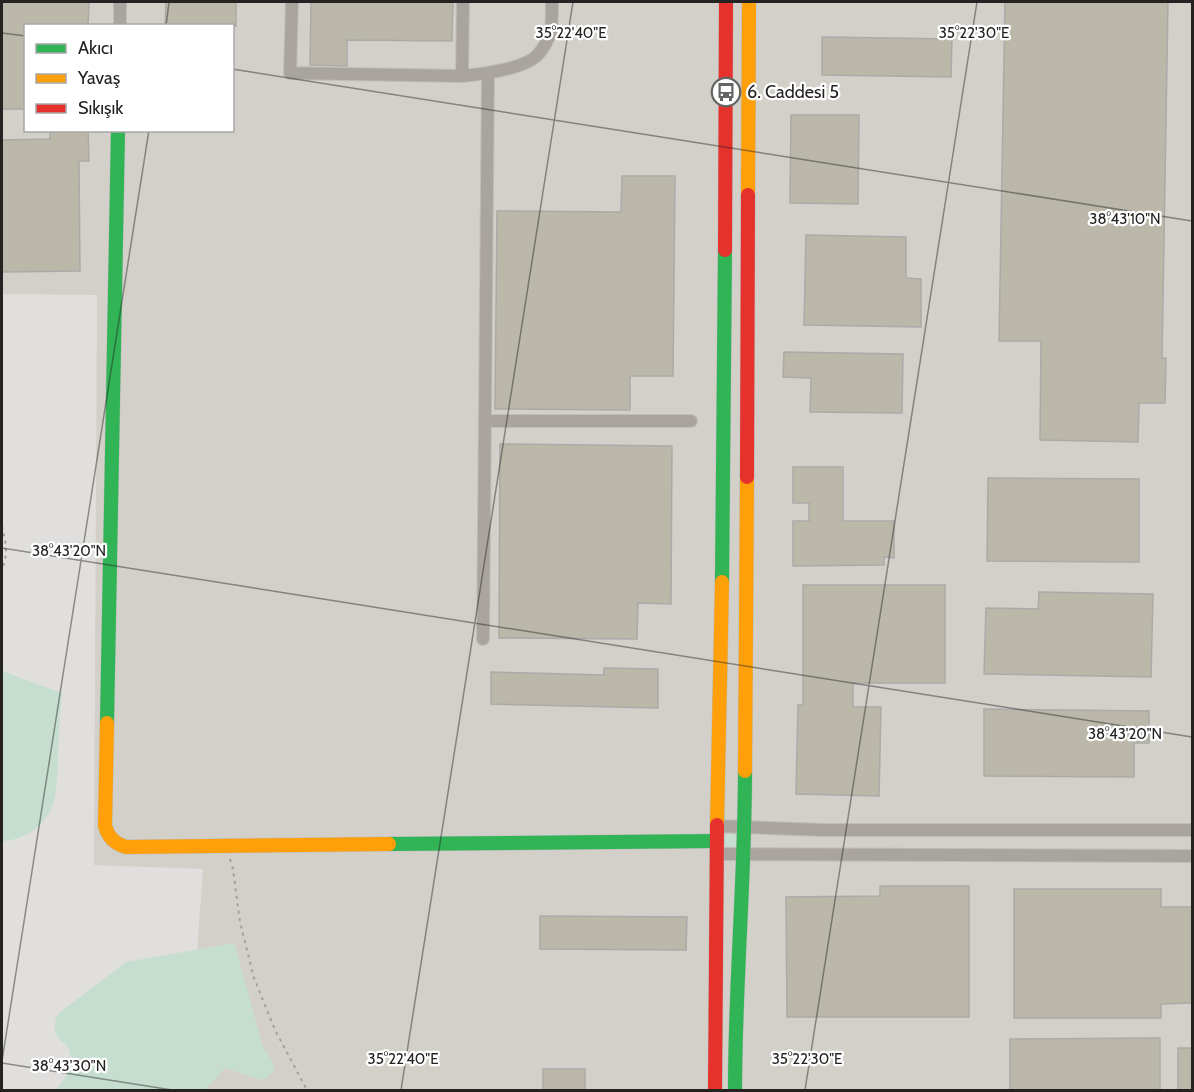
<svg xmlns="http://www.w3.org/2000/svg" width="1194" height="1092" viewBox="0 0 1194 1092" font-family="Cabin,sans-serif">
<rect width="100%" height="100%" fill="#e0dfdd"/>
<!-- built -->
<path fill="#d2d0c9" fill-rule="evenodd" d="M2,2H1192V1090H187L203,869L94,865L97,295L2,294ZM26,26H232V130H26Z"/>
<!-- green -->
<path fill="#c6ded0" d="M2,671L62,693C60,714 59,734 58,754C57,770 58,786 54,801C47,825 26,840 2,841Z
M724 841a7 7 0 1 1 14 0a7 7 0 1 1-14 0Z
M234,943L263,1047L274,1064V1068L273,1071L268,1077L261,1080L225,1068L205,1090H55C66,1081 76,1061 67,1046C66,1044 62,1042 60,1040C52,1032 54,1021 59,1013L126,962Z"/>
<!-- building -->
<path fill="#bbb8aa" stroke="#aaaaa8" stroke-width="1.5" d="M2,2H89L88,26H26V109H2Z
M166,2H236V26H165Z
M311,2H453L452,41L347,40V66L310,65Z
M1005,2H1168L1162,358H1166L1165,403H1139L1138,442L1040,440L1041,341H999Z
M822,37L952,39L951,77L822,75Z
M791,115H859L858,204L790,203Z
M50,130H88L89,161H79L80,271L2,272V140L50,139Z
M622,176H675L673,376H630V410L495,409L497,211L621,212Z
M806,235L906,237V278L921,279V327L804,325Z
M784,352L903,354L902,413L810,412L811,378L783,377Z
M500,444L672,446L671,604L638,603L637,639L499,638Z
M793,467H843V521H894V558L884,557V565L793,566V521H809V503H793Z
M988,478L1139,479V562L987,561Z
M803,585H945V683H853V707H881L879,796L796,794L798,705H803Z
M1039,592L1153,594L1151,677L984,674L986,608L1038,609Z
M604,668L658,669V708L491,704V672L604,675Z
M984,709L1149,711V743H1134V777L984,776Z
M880,886H969V1017H787L786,897L880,896Z
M1014,889H1161V907H1192V1003L1161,1004V1018H1014Z
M540,916L687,917L686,950L540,949Z
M1160,1038V1090H1010V1039Z
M1178,1048H1192V1090H1178Z
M543,1069H585V1090H543Z"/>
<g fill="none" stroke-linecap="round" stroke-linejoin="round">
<!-- street casing -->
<g stroke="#bdbdbc" stroke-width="14">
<path id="street" d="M292,2L290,73L462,76C482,74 518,70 534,58C542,52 549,39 551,30C552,21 552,11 552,2
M120,26V2
M462,76L463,2
M485,421H691
M483,639L488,73
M717,826L823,830H1192
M717,854L1192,856"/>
</g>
<!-- fast casing -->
<g stroke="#bdbdbc" stroke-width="15">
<path id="fast" d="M722,582L725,250
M107,723L118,130
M389,844L717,841
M735,1090C735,984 745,878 745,771"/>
</g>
<!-- slow casing -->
<g stroke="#bdbdbc" stroke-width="15">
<path id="slow" d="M748,195L749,2
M107,723L105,826C108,837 115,844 126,847L389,844
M745,771L747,477
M717,825L722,582"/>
</g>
<!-- jam casing -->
<g stroke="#bdbdbc" stroke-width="15">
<path id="jam" d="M725,250L726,2
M747,477L748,195
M715,1090L717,825"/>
</g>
<!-- path -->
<path stroke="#a4a09c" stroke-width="2" stroke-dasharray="3 4.5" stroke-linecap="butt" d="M2,526C5,541 9,554 2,568
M230,859L233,869L240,922L254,978L275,1030L307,1090"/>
<!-- street -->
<use href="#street" stroke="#aaa49f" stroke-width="12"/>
<!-- fast -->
<use href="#fast" stroke="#30b455" stroke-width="14"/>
<!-- slow -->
<use href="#slow" stroke="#ff9f0a" stroke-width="14"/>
<!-- jam -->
<use href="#jam" stroke="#e5322d" stroke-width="14"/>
</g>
<!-- ticks -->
<path fill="none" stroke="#242322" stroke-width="1.5" stroke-opacity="0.45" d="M166,26L169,2M2,33L26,36M232,69L1192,221M2,548L1192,737M2,1061L149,130M2,1063L172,1090M401,1090L573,2M805,1090L977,2"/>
<!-- icons -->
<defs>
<g id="bus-ring" transform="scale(1.5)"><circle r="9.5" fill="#fff" stroke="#666563" stroke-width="1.5"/><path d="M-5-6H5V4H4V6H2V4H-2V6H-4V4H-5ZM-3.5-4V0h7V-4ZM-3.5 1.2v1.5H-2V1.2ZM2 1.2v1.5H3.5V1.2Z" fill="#666563"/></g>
</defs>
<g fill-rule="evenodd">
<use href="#bus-ring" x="726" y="92"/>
</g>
<g text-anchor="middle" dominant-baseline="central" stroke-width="4.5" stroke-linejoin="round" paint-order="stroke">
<!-- poi labels -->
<g font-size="18" fill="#242322" stroke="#fff" text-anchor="start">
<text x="747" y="92">6. Caddesi 5</text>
</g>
</g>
<g font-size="15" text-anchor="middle" fill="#242322" stroke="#fff" stroke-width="4.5" stroke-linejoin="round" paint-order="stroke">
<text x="571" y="38">35°22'40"E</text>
<text x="974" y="38">35°22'30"E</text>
<text x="1125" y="224">38°43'10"N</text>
<text x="69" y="556">38°43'20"N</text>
<text x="1125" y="739">38°43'20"N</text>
<text x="403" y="1064">35°22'40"E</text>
<text x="807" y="1064">35°22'30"E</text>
<text x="69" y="1071">38°43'30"N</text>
</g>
<!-- border -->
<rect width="1194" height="1092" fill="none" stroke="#242322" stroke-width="6"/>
<!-- legend -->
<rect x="24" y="24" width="210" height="108" fill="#ffffff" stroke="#a7a7a7" stroke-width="1.5"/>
<rect x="36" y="44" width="30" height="9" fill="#30b455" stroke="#a7a7a7" stroke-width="1.5"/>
<text x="78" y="54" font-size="18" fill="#242322">Akıcı</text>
<rect x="36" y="74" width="30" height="9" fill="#ff9f0a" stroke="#a7a7a7" stroke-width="1.5"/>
<text x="78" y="84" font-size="18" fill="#242322">Yavaş</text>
<rect x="36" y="104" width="30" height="9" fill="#e5322d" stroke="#a7a7a7" stroke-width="1.5"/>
<text x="78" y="114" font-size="18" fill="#242322">Sıkışık</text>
</svg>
